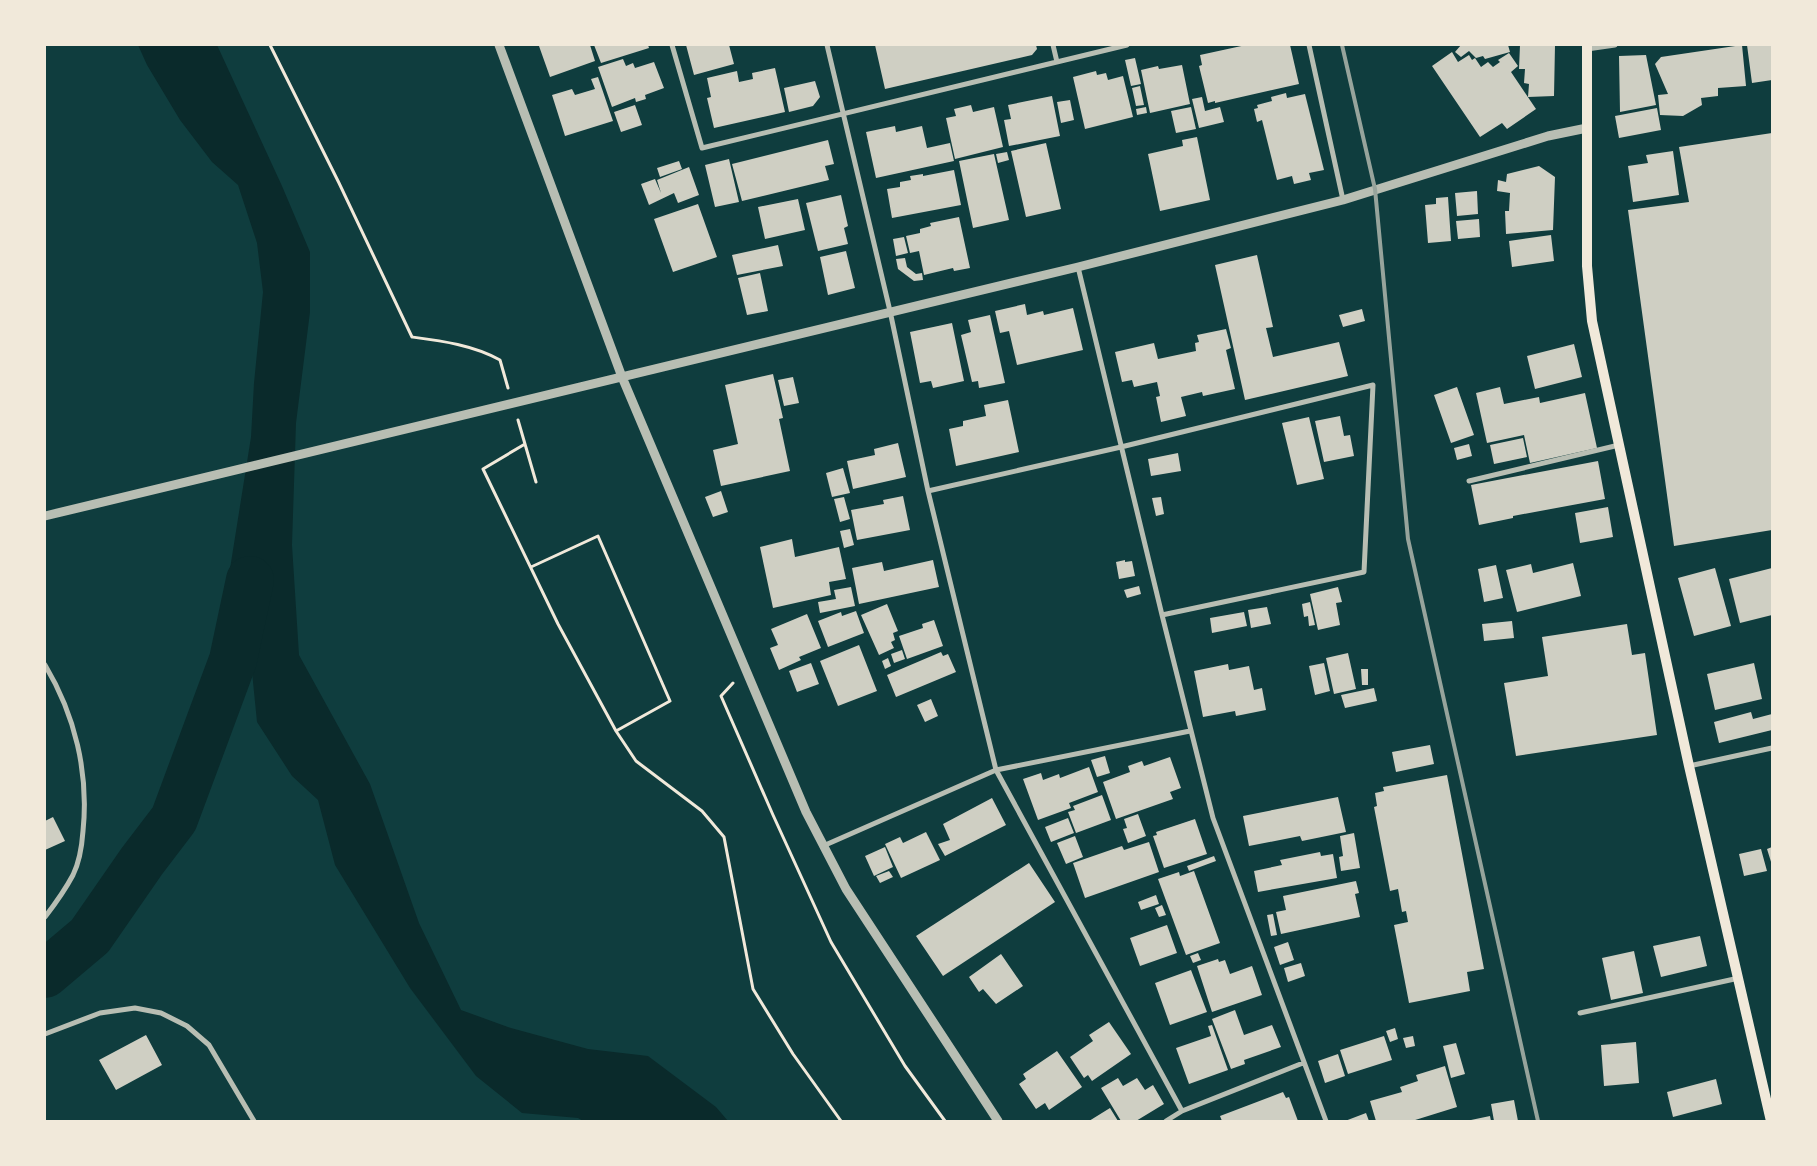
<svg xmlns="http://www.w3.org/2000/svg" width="1817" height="1166" viewBox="0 0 1817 1166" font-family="'IBM Plex Serif',serif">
<rect width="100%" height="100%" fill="#0f3d3e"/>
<!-- water -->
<path fill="#0a2a2b" d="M138,45H217L282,186L310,252V312L296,423L292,545L299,655L370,784L419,923L461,1010L511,1028L588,1049L648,1056L716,1107L728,1121H583L578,1118L522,1113L476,1076L410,988L335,865L318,800L292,776L257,722L252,672L222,619L251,437L254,383L263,292L257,243L238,185L212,162L180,120L147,65Z"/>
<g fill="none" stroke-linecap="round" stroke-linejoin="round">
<!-- river -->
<path stroke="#0a2a2b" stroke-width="48" d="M45,974L90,936L142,861L174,819L233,660L250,580"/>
</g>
<!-- building -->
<path fill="#cfcfc3" d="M541,45L545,46L549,45H590L595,61L550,77L539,46Z
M594,45H648L649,48L601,63Z
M686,45H729L734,64L694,75Z
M875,45H1036L1037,49L1032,55L885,89Z
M1246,45H1290L1299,84L1215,103V101L1208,103L1199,66L1202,65L1200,55Z
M1461,45H1508L1510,52L1485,59L1483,56L1476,58L1469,51L1461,57L1455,52Z
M1520,45H1555L1554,96L1528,97L1529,84L1524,83L1525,69H1519Z
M1742,45L1746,86L1718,88V96L1701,98L1702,105L1683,116L1660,115L1658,95L1668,94L1655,64L1661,57Z
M1747,45H1772V80L1752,83Z
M1452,52L1458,62L1469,55L1472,60L1475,58L1481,67L1488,62L1493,67L1500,62L1498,60L1509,53L1518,66L1511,72L1536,109L1507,129L1502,123L1480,137L1432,66Z
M1646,55L1656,105L1620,112L1619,56Z
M1135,58L1141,84L1131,86L1125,60Z
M623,59L626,66L633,63L635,68L654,62L664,88L645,95L646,99L636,102L635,98L612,107L598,67Z
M1182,65L1190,104L1150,113L1141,70L1158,66L1159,69Z
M775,68L785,112L714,128L707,98L711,97L707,78L737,71L739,82L753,79L752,73Z
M1096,71L1097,75L1106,73L1108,80L1123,76L1133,117L1085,129L1073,77Z
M598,77L613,121L565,136L552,95L572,89L575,95L595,89L591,79Z
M815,81L820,97L813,106L789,112L784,88Z
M1140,86L1144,105L1136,106L1132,88Z
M1286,93L1287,98L1305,94L1324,170L1309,173L1311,180L1294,184L1292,176L1277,180L1262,120L1257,122L1254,109L1258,108L1257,105L1272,101L1271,97Z
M1052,96L1060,136L1009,146L1004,120L1011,119L1008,105Z
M1202,97L1205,111L1220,107L1224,122L1199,128L1192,99Z
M1070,100L1074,120L1061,123L1057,102Z
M635,105L642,125L621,132L614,112Z
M971,105L973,112L994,107L1003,147L955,159L946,118L956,116L954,109Z
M1146,107L1147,113L1137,115L1136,109Z
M1191,107L1196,129L1176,133L1171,111Z
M1657,108L1661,130L1619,138L1615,116Z
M895,126L896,132L922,126L927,148L950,143L954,161L876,178L866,132Z
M1772,133V530L1674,546L1628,210L1689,202L1679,147Z
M1197,137L1210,200L1160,211L1148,154L1183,146L1182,140Z
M828,140L834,164L825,166L829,180L742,201L732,164Z
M1046,143L1061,209L1026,217L1011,151Z
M1673,151L1679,195L1633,202L1628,166L1648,163L1646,155Z
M1007,152L1009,160L998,163L996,154Z
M994,154L1009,220L973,228L959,161Z
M729,159L739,202L715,207L705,165Z
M679,161L682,169L660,177L657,168Z
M1539,166L1555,177L1553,230L1506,234L1505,211H1509L1510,193L1497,191L1498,180L1506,182L1507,174Z
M689,167L699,195L678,203L674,193L649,205L641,184L655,179L661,193L657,180Z
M954,170L961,205L892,218L887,189L900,187V182L911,180L910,176L923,174V176Z
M1477,191L1478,214L1457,216L1455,193Z
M841,195L848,226L844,228L848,244L818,251L806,203Z
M1448,197L1451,241L1428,243L1425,205L1436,204V198Z
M798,199L805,230L765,239L758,207Z
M698,204L717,257L673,272L654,219Z
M959,217L970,268L954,271L953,268L924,275L919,251L910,253L906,236L920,233V229L931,226L930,223Z
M1479,219L1480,237L1458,239L1456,221Z
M1551,235L1554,261L1512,267L1509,241Z
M904,237L908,253L896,256L893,239Z
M778,245L783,266L737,275L732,255Z
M846,251L855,288L828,295L820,257Z
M1257,255L1273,327L1266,328L1273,357L1339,342L1348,376L1245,400L1215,265Z
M905,258L907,267L916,274L922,273L923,280L914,281L898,269L896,259Z
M760,273L768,311L747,315L738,278Z
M1025,304L1027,315L1043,311L1044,315L1073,308L1083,350L1017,365L1009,331L1000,333L995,311Z
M1362,309L1365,321L1343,327L1339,315Z
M990,315L1005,383L979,388L978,381L972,382L961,335L971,332L968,320Z
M952,323L964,381L933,388L931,381L920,383L910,332Z
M1226,329L1231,348L1226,350L1235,389L1203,396L1202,392L1181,397L1186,416L1161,422L1156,397L1160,396L1157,382L1134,387L1132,380L1122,382L1115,352L1154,343L1158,359L1196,351L1195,343L1199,342L1197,335Z
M1574,344L1582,377L1535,389L1527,356Z
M773,374L783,418L779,419L790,471L721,486L713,450L738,444L725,385Z
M793,377L799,403L784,406L778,380Z
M1457,387L1474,435L1451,443L1434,395Z
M1500,387L1504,404L1539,397L1540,403L1585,393L1597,448L1530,463L1524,435L1487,443L1476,393Z
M1008,400L1019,452L956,466L949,429L963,426V421L986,416L984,405Z
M1340,416L1344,436L1350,435L1354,456L1324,462L1315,421Z
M1309,417L1324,479L1297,485L1282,423Z
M1523,438L1527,457L1494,464L1490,445Z
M898,443L906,477L853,489L847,461L875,455L874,449Z
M1469,444L1472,456L1457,460L1454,448Z
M1178,453L1181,471L1151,476L1148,459Z
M1598,461L1605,499L1513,516V518L1479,525L1471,485Z
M843,468L850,493L832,497L826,473Z
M721,491L728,512L713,517L705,497Z
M903,496L910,530L857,540L851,510L884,504L883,500Z
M844,497L850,519L840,522L834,499Z
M1161,497L1164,514L1156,516L1152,498Z
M1608,507L1613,537L1580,543L1575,513Z
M850,529L854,545L844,548L840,531Z
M792,539L795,557L839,547L846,579L829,582L831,595L773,608L760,547Z
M933,560L939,587L859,604L852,568L882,562L884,571Z
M1125,560V562L1132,561L1135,576L1119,579L1116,562Z
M1573,563L1581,596L1517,612L1506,570L1531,564L1533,573Z
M1496,565L1503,598L1484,602L1478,569Z
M1715,568L1731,626L1694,636L1678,578Z
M1772,568V615L1740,623L1729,579Z
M1139,586L1141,594L1127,598L1124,590Z
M851,587L855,606L820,613L818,602L836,599L834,590Z
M1338,587L1342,602L1336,603L1340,625L1318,630L1310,594Z
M1310,602L1315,625L1309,626L1308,616L1304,617L1302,604Z
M887,604L898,631L893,633L895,640L891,642L894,648L879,655L861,615Z
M1267,607L1271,624L1251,628L1248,610Z
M856,611L864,633L828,647L818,621L841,612L842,616Z
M1244,612L1247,626L1212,633L1210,618Z
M807,614L821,648L799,657L801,660L779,670L770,648L778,645L771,629Z
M934,620L943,646L907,659L899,636L923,628L922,624Z
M1512,621L1514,638L1484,641L1482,624Z
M1627,624L1632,655L1645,653L1657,735L1516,756L1504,683L1548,676L1542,637Z
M859,645L877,691L838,706L820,661Z
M902,650L905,659L894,663L891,654Z
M941,652L943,656L948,654L956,672L896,697L887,675Z
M1348,653L1356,689L1334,694L1326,658Z
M888,658L891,666L885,669L882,661Z
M811,663L819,684L797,692L789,671Z
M1324,663L1330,691L1315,695L1309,666Z
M1754,663L1762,699L1715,710L1707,674Z
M1228,664L1229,670L1249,666L1254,690L1262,688L1266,710L1236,716L1235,711L1203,717L1194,671Z
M1361,669H1368V685H1362Z
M1374,688L1377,701L1345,708L1341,695Z
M931,699L938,716L925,722L917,705Z
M1751,712L1753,719L1772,714V730L1719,743L1714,722Z
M1430,745L1434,764L1396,772L1392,752Z
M1105,756L1110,773L1097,777L1091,760Z
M1170,757L1181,788L1170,792L1173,799L1116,819L1103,782L1130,772L1128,766L1142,761L1144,766Z
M1089,767L1098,792L1069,803L1071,808L1038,820L1023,779L1041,773L1043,780L1059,774L1060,778Z
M1447,775L1484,969L1467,972L1470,991L1409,1003L1394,925L1408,922L1406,911L1402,912L1398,889L1390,891L1374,807L1377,806L1375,793L1384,791L1383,787Z
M1102,795L1111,820L1076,833L1068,812L1075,810L1073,806Z
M1338,797L1346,832L1302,841L1300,836L1249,846L1243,816Z
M992,798L1006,825L945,856L938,844L950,840L943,824Z
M1138,814L1146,836L1128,843L1123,829L1127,828L1124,819Z
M53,817L65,841L45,850V821Z
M1068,818L1074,833L1051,842L1045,827Z
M1195,819L1207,854L1164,868L1153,836L1157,835L1156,832Z
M926,832L940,860L901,878L885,844L900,837L903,843Z
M1354,833L1360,868L1341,871L1339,857L1343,856L1340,836Z
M1075,836L1083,857L1066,864L1057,843Z
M1149,842L1159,872L1085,898L1073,863L1122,846L1124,850Z
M885,847L893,867L874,876L865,856Z
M1772,847V865L1767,849Z
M1761,849L1767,871L1744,876L1739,854Z
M1320,852L1321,856L1333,854L1337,878L1258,892L1254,871L1282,865L1280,860Z
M1214,856L1216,861L1189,871L1187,866Z
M1029,863L1055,902L943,976L916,936Z
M889,871L893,877L880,883L876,876Z
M1194,871L1220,943L1186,955L1158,879L1179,872L1180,876Z
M1356,881L1359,893L1355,894L1360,917L1281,934L1276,912L1286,910L1283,896Z
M1156,895L1159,904L1141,910L1138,902Z
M1162,905L1166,915L1159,917L1155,908Z
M1273,914L1277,935L1271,936L1267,915Z
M1167,925L1177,953L1140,966L1130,938Z
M1700,936L1707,966L1661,977L1653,946Z
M1288,942L1294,960L1280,965L1274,947Z
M1634,951L1643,993L1611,1000L1602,958Z
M1198,953L1201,960L1193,963L1190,956Z
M1001,954L1023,986L996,1004L983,989L979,992L969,977Z
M1218,959L1219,962L1225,960L1230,974L1252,966L1262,995L1212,1012L1197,966Z
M1301,963L1305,976L1288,982L1284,968Z
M1191,970L1207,1012L1170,1025L1155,983Z
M1235,1010L1244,1035L1272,1025L1281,1047L1244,1060L1245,1064L1231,1069L1212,1019Z
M1109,1022L1131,1054L1092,1081L1088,1075L1084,1078L1070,1057L1093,1041L1089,1035Z
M1212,1025L1228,1070L1189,1084L1176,1048L1211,1036L1208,1026Z
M1395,1028L1398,1039L1390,1042L1386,1031Z
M146,1035L162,1065L116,1090L99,1060Z
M1384,1036L1392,1060L1348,1074L1340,1050Z
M1413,1036L1415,1046L1406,1048L1403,1038Z
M1636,1042L1639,1083L1604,1086L1601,1045Z
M1456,1043L1465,1074L1451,1078L1443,1046Z
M1057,1051L1082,1087L1049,1110L1045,1103L1036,1109L1019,1084L1026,1079L1023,1074Z
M1338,1054L1345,1076L1325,1083L1318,1061Z
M1445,1066L1457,1107L1412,1121H1376L1370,1101L1402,1092L1400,1087L1418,1081L1416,1075Z
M1118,1078L1123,1086L1137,1078L1145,1090L1153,1085L1164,1104L1136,1121H1121L1101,1088Z
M1716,1079L1722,1104L1673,1117L1667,1092Z
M1283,1092L1286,1098L1289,1097L1298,1121H1222L1220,1116Z
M1514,1100L1518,1121H1494L1491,1104Z
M1110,1108L1118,1121H1089Z
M1366,1113L1369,1121H1345Z
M1490,1116L1491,1121H1471V1120Z"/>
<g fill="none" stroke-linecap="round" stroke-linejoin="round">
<!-- path -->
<path stroke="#f1e9da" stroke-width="3" d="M270,45L339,183L412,337C442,341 473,345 500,360L508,388
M518,420L536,482
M525,444L483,469L558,624L616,731L636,761L702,811L724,837L753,989L793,1054L841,1121
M531,567L598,536L670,701L616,731
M733,683L721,696L773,815L831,942L905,1066L945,1121"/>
<!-- minor -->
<path stroke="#b8beb3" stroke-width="5" d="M672,45L702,148L1127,45
M827,45L890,311L928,491L996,770L1182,1111
M1053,45L1057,62
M1309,45L1343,200
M1587,49L1615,45
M1078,267L1162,615L1213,818L1326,1121
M1469,481L1619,445
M928,491L1121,447L1373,385L1364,572L1162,615
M45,665C75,715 89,773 83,831C82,845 79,863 73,875C65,890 55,904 45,917
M1689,766L1772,748
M823,846L996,770L1190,731
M1580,1013L1739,978
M45,1034L100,1013L135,1008L161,1013L187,1026L209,1045L254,1121
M1166,1121L1182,1111L1303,1063"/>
<!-- tertiary -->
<path stroke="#b8beb3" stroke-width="9" d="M499,45L622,377L806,812L846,889L998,1121
M45,516L1078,267L1343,200L1548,136L1587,128"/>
<!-- secondary -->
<path stroke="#f1e9da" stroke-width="10" d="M1587,45V266L1592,321L1689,766L1771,1121"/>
<!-- rail -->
<path stroke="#97a49c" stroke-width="4" d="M1342,45L1375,189L1408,539L1538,1121"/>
</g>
<!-- border -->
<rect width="1817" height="1166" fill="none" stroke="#f1e9da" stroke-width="92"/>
</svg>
